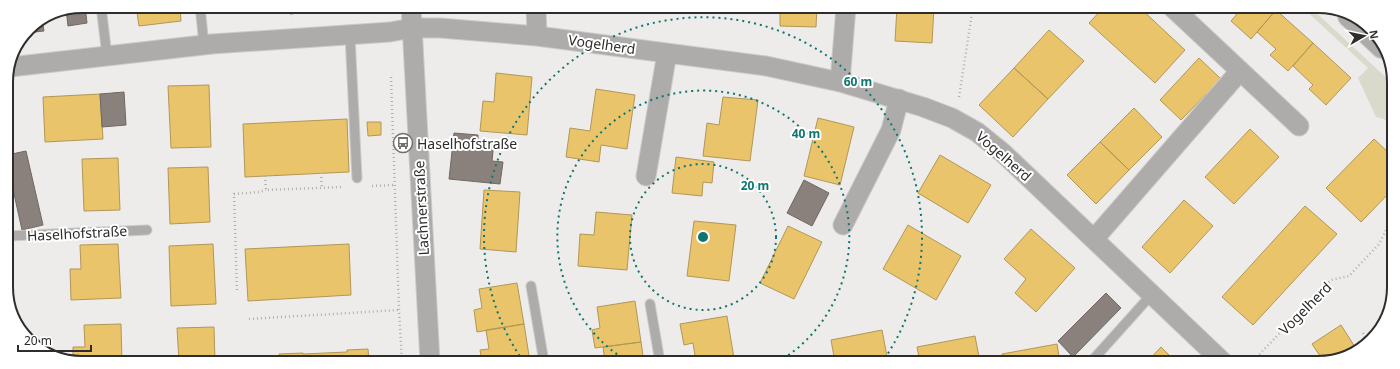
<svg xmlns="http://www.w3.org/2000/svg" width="1400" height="369" viewBox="0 0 1400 369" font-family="'Noto Sans',sans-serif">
<rect width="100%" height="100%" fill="#eeecea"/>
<!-- green -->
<path fill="#d9dacb" d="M1302,7H1310L1392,83V126L1386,120L1376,117L1358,78L1368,68Z"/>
<!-- homes -->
<path fill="#e9c46a" stroke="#b19757" d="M136,6H180L181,21L139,26Z
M228,6H268L228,11Z
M595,7H631L630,9L595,8Z
M686,7H722V13L685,11Z
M780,7H817L816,27L780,26Z
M897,7H934L932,43L895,41Z
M1104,7H1139L1185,50L1155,83L1089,23Z
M1229,7H1273L1276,10L1251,39L1231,21L1237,14Z
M1276,10L1313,43L1288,71L1270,55L1276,49L1257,32Z
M1049,30L1084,61L1048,99L1014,68Z
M1313,43L1351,78L1326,105L1309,89L1313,85L1293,66Z
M1199,58L1221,79L1181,120L1160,100Z
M1014,68L1048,99L1013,137L979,105Z
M496,73L532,77L527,135L480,131L483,101L494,102Z
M209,85L211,147L171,148L168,86Z
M596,89L635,95L627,149L601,145L599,162L566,157L570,128L590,131Z
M100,94L103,139L45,142L43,97Z
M723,97L758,100L750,161L703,156L707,123L719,125Z
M1134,108L1162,137L1129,170L1100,142Z
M818,118L854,127L840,185L804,176Z
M347,119L349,172L245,177L243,124Z
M367,122H381V135L368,136Z
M1250,129L1279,157L1234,204L1205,177Z
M1374,139L1392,156V190L1361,222L1326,188Z
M1100,142L1129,170L1096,204L1067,175Z
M940,155L991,185L968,223L918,193Z
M676,157L714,162L712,183L703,182L702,196L672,193Z
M118,158L120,210L84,211L82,159Z
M208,167L210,222L170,224L168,168Z
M484,190L520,192L516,252L480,249Z
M1184,200L1213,226L1170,273L1142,247Z
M1305,206L1337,234L1253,325L1222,297Z
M596,212L632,215L627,270L578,266L580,234L594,235Z
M694,221L736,225L729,281L687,276Z
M908,225L961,256L936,300L883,269Z
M788,226L822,242L794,299L760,283Z
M1031,229L1075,268L1036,312L1015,293L1026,279L1004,259Z
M118,244L121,298L71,300L70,269H81L80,245Z
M213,244L216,304L171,306L169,246Z
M349,244L351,295L248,301L245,249Z
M517,283L524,324L477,332L474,310L482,308L479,289Z
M635,301L641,342L595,348L592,330L600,328L597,307Z
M727,316L734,358L707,362H696L693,343L684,345L680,324Z
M121,324L122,362H73V347H85L84,325Z
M524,324L530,362H482L480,350L489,349L486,330Z
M1341,325L1355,347L1344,354L1324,362L1312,344Z
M214,327L215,362H179L177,328Z
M882,330L888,362H835L831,340Z
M975,336L980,362H920L917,347Z
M641,342L644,362H605L603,347Z
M1057,344L1060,363H1004L1002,354Z
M1161,347L1177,363H1146Z
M368,349L369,362H280L279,354L303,353V354L347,352V350Z
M734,358L735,362H707Z"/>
<!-- industry -->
<path fill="#8a817c" stroke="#6f6864" d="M82,6H85L87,23L68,26L66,9Z
M42,19L44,31L26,33L28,28Z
M124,92L126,125L102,127L100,94Z
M454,133L478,135V140L494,142L492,161L503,162L500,184L449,179Z
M26,151L43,225L22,230L7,162V155Z
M804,180L829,193L812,226L787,213Z
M1106,293L1121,308L1073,357L1058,341Z"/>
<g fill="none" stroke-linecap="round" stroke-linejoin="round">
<!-- lane casing -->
<g stroke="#cbcac9" stroke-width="11">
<path id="lane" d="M101,6L107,56
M200,6L204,45
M350,35L357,178
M7,236L147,230
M531,286L544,362
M650,304L660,362
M1090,363L1152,294"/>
</g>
<!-- street casing -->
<g stroke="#cbcac9" stroke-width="21">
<path id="street" d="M411,6L430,362
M536,7L537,36
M1172,7L1299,126
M10,67L212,44L390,32L412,28H440L537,36L766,66L840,82L923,107L952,118L977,132L1003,153L1224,363
M840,82L846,7
M646,176L667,53
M843,225L891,130L899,99
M1094,239L1240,71"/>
</g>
<!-- secondary casing -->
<g stroke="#cbcac9" stroke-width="24">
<path id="secondary" d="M1349,16L1382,47"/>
</g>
<!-- path -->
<path stroke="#b1b0ae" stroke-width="2.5" stroke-dasharray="1 3" stroke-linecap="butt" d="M290,6L292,18
M391,77L399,310L402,362
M959,97L973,7
M321,173L322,188
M265,176L266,190L343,187
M372,186L394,185
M237,290L234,194L259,192L266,190
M249,319L399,310
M1363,333L1369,343
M1251,363L1331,280L1349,276L1379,244L1386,230L1392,223"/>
<!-- lane -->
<use href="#lane" stroke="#adacab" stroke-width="9"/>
<!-- street -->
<use href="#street" stroke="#adacab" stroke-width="19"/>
<!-- secondary -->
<use href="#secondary" stroke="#adabaa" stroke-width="22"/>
</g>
<!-- distance rings -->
<g fill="none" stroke="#0f766e" stroke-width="2" stroke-dasharray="2 4">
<circle cx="703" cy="237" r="73"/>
<path d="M627 361A146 146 0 1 1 778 362"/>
<path d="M523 361A219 219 0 1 1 883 361"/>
</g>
<!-- icons -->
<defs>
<g id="bus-ring" transform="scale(1)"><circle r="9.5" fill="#fff" stroke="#72706e" stroke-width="1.5"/><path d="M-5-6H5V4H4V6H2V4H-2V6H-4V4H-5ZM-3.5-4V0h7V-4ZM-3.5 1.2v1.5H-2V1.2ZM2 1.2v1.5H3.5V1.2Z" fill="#72706e"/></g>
</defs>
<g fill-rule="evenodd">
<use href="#bus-ring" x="403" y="143"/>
</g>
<g text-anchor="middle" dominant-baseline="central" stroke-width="4" stroke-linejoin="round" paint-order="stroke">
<!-- street labels -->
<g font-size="14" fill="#2f2d2c" stroke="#fff">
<text transform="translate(602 44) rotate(8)">Vogelherd</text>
<text transform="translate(1004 156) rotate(41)">Vogelherd</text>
<text transform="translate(421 208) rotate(-93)">Lachnerstraße</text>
<text transform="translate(77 233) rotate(-3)">Haselhofstraße</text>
<text transform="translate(1305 308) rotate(-45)">Vogelherd</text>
</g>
<!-- poi labels -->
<g font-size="14" fill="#2f2d2c" stroke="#fff" text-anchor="start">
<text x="417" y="143">Haselhofstraße</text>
</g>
</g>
<!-- crop -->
<path d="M0 0H1400V369H0ZM82 13H1318A69 69 0 0 1 1387 82V287A69 69 0 0 1 1318 356H82A69 69 0 0 1 13 287V82A69 69 0 0 1 82 13Z" fill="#fff" fill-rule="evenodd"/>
<path fill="none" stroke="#2f2d2c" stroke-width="2" d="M82 13H1318A69 69 0 0 1 1387 82V287A69 69 0 0 1 1318 356H82A69 69 0 0 1 13 287V82A69 69 0 0 1 82 13Z"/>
<circle cx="703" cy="237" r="6" fill="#0f766e" stroke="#fff" stroke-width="2"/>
<g font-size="12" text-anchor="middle" font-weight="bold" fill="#0f766e" stroke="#fff" stroke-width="4" stroke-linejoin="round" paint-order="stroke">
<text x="858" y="86">60 m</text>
<text x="806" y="138">40 m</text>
<text x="755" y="190">20 m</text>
</g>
<!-- north arrow -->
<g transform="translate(1364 36) rotate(81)" stroke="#ffffff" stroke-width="3" paint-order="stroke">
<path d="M0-3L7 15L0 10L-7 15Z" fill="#2f2d2c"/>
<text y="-6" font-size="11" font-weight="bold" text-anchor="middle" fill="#2f2d2c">N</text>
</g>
<!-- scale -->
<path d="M18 345v6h73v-6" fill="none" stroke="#2f2d2c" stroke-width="2"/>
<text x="24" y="345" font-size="12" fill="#2f2d2c" stroke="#ffffff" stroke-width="3" paint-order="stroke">20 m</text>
</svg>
